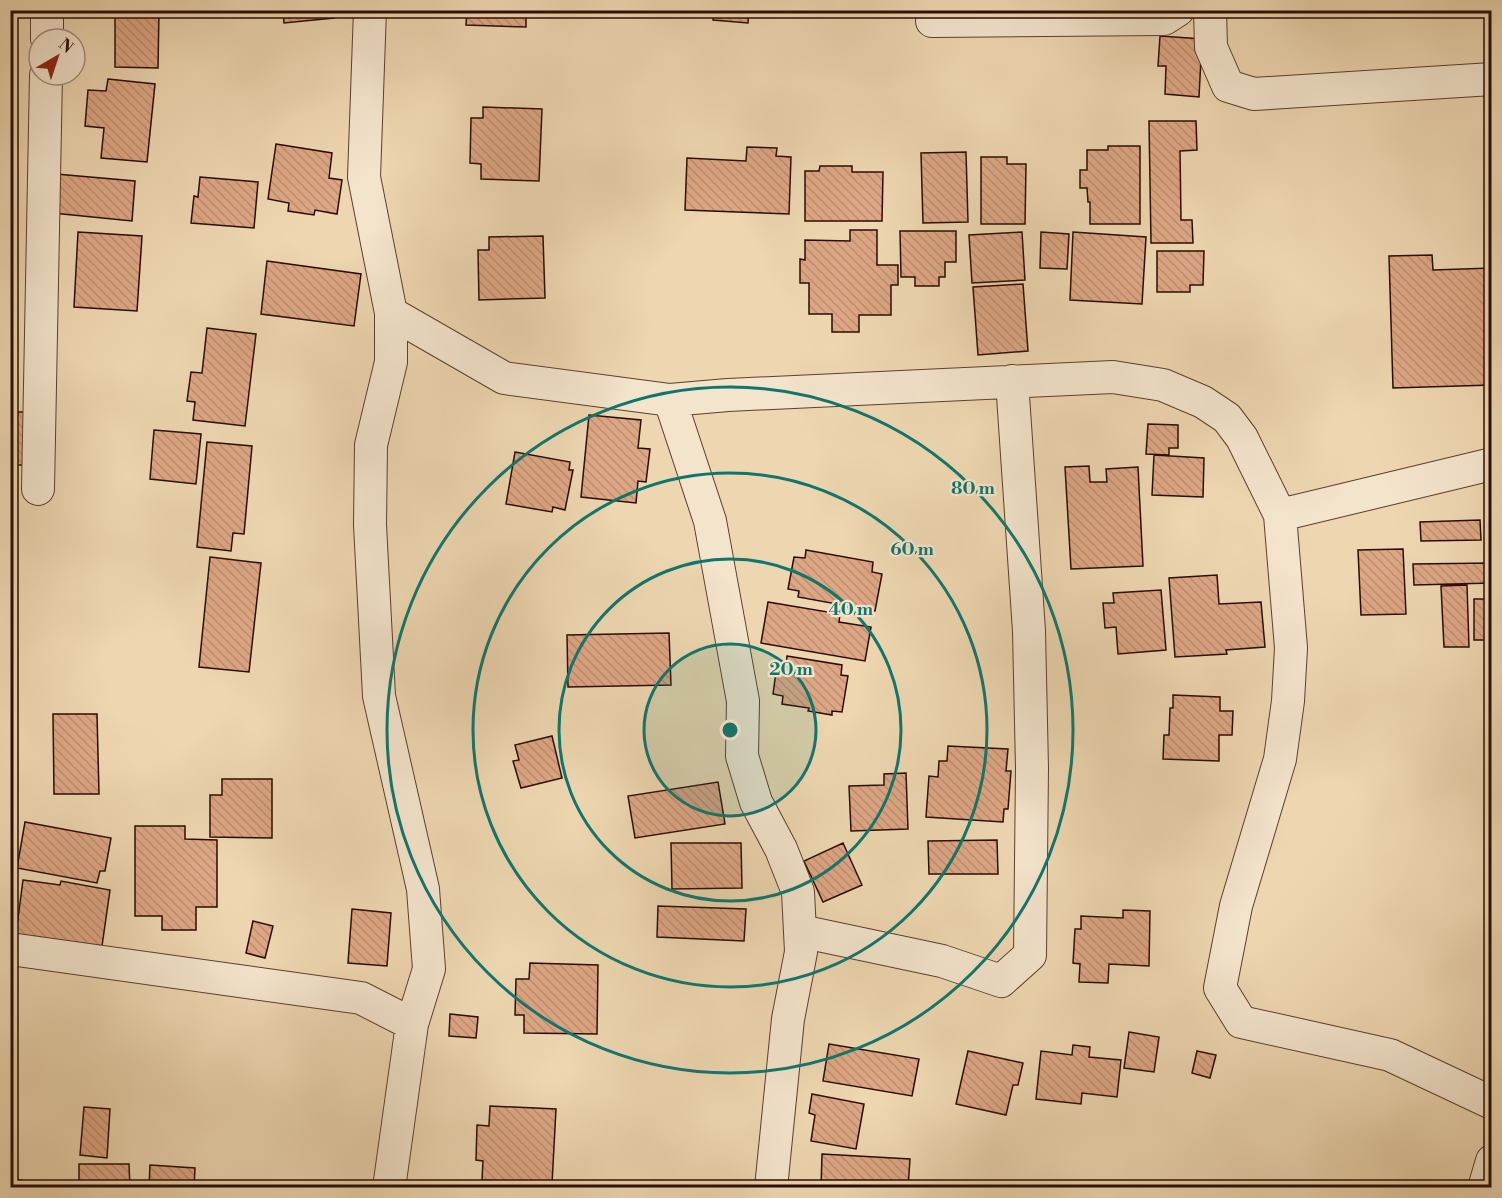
<svg xmlns="http://www.w3.org/2000/svg" width="1502" height="1198" viewBox="0 0 1502 1198" font-family="'Libre Bodoni',serif">
<defs>
<pattern id="building-back-hatch" width="6" height="6" patternUnits="userSpaceOnUse" patternTransform="scale(1.5)"><rect width="6" height="6" fill="#dda684"/><path d="M-1 5l2 2M0 0l6 6M5-1l2 2" fill="none" stroke="#be8e70"/></pattern>
</defs>
<rect width="100%" height="100%" fill="#edd6b0"/>
<filter id="stains"><feTurbulence type="fractalNoise" baseFrequency=".00333" numOctaves="4"/><feColorMatrix values="0 0 0 0 .2 0 0 0 0 .09 0 0 0 0 .02 0 0 0 .5 -.17"/></filter>
<radialGradient id="worn" r=".72"><stop offset=".6" stop-color="#630" stop-opacity="0"/><stop offset="1" stop-color="#630" stop-opacity=".3"/></radialGradient>
<!-- building -->
<path fill="url(#building-back-hatch)" stroke="#2a0d00" stroke-width="1.5" d="M115,10H159L158,68L115,67Z
M283,10H333L334,18L284,23Z
M467,10H526V27L466,25Z
M714,10H749L748,23L713,20Z
M1160,36L1202,39L1199,97L1165,94L1166,66H1158Z
M108,79L155,84L147,162L101,158L104,128L85,126L88,90L106,91Z
M483,107L542,109L539,181L481,179V164L470,163L471,118H483Z
M1149,121H1196L1197,150L1180,151L1181,220H1192L1193,243H1151Z
M276,144L332,153L329,178L342,180L337,214L315,210L314,215L288,211L289,203L268,199Z
M1108,146H1140V224H1090V202H1088L1087,188H1080V170H1087V150H1108Z
M747,147L777,148L776,156L791,157L789,214L685,210L687,158L746,161Z
M966,152L968,222L923,223L921,153Z
M981,157H1007V164H1026L1025,224H981Z
M820,166H852V172H883L882,221H805V171H819Z
M56,174L135,181L132,221L53,213Z
M200,177L258,182L254,228L191,223L194,196L198,197Z
M850,230H877V265H898V285H891V315H859V332H832V314H809V283H800V259L805,260V240L850,241Z
M900,231H956V262H945V277H939V286H915V277H901Z
M78,232L142,236L137,311L74,307Z
M1022,232L1025,280L972,283L969,235Z
M1041,232L1069,234L1067,269L1040,268Z
M1073,232L1146,237L1142,304L1070,300Z
M543,236L545,298L479,300L478,250H489V237Z
M1157,251H1204L1203,285H1190V292H1157Z
M1432,255L1433,270L1492,268V385L1393,388L1389,256Z
M267,261L361,274L354,326L261,314Z
M1023,284L1028,351L978,355L973,287Z
M207,328L256,334L245,426L193,420L195,402L187,401L191,372L202,373Z
M10,412H28L26,465H10Z
M589,415L641,420L638,448L650,449L646,482L638,481L636,503L581,497Z
M1148,424L1178,425V448H1169V455L1146,454Z
M154,430L201,434L196,484L150,479Z
M207,442L252,446L244,534L233,533L231,551L197,547Z
M515,452L570,462L569,470H573L565,510L553,507L552,512L506,504Z
M1154,455L1204,458L1203,497L1152,495Z
M1089,466L1090,482H1107L1106,469L1138,467L1143,566L1071,569L1065,467Z
M1480,520L1481,540L1421,541L1420,522Z
M1403,549L1406,614L1361,615L1358,550Z
M806,550L873,562L872,572L882,574L875,611L798,597L799,591L788,589L794,557L805,558Z
M210,557L261,563L249,672L199,667Z
M1492,563V583L1414,585L1413,564Z
M1217,575L1219,604L1261,602L1265,647L1226,650L1227,654L1175,657L1169,578Z
M1467,585L1469,647H1444L1441,586Z
M1161,590L1166,650L1118,654L1116,627L1105,628L1103,603H1114L1113,593Z
M1474,599H1492V640H1474Z
M768,602L840,614L839,622L871,627L865,661L761,643Z
M669,633L671,685L568,687L567,635Z
M787,656L842,665L841,675L848,676L842,712L832,711V715L808,711L809,708L782,704L783,696L773,694L777,665L786,666Z
M1173,695L1220,697V711H1233L1232,735H1219V761L1163,759L1164,735H1169L1170,708H1173Z
M53,714H97L99,794H54Z
M552,736L562,778L521,788L513,761L519,760L515,745Z
M948,746L1008,749L1006,771H1011L1008,809H1004L1003,822L926,817L929,776L938,777L939,761H947Z
M906,773L908,829L851,831L849,786L884,785V774Z
M222,779H272V838L210,837V795H222Z
M718,782L725,824L635,838L628,796Z
M25,822L111,838L105,871H100L97,883L17,868Z
M135,826H185V839L217,840V907H196V930H162V916H135Z
M997,840L998,874H929L928,841Z
M671,843H741L742,888L672,889Z
M843,843L862,885L823,902L804,861Z
M23,880L60,885L61,881L110,890L102,946L16,934Z
M658,906L746,909L744,941L657,937Z
M352,909L391,913L387,966L348,963Z
M1123,910L1150,911L1149,966L1109,964L1108,983L1079,982L1080,964L1073,963L1075,929H1081V916L1123,918Z
M253,921L273,926L265,958L246,953Z
M530,963L598,965L597,1034L524,1033V1015H515L516,979H529Z
M450,1014L478,1017L476,1038L449,1036Z
M1129,1032L1159,1037L1154,1072L1124,1068Z
M829,1044L919,1059L912,1096L823,1081Z
M1073,1045L1090,1047L1089,1057L1121,1060L1117,1097L1082,1093L1081,1104L1036,1099L1041,1051L1072,1055Z
M968,1051L1023,1063L1018,1085H1013L1006,1115L956,1104Z
M1197,1051L1216,1055L1210,1078L1192,1073Z
M812,1094L864,1104L856,1149L811,1141L815,1115L809,1113Z
M490,1106L556,1109L552,1184L482,1180L483,1161L476,1160L477,1125L489,1126Z
M84,1107L110,1109L107,1158L80,1155Z
M822,1154L910,1159L908,1188H821Z
M79,1164H129L130,1188H79Z
M150,1165L195,1168L194,1188H149Z
M10,1180H21V1188H10Z"/>
<g fill="none" stroke-linecap="round" stroke-linejoin="round">
<!-- street casing -->
<g stroke="#5b3f2c" stroke-width="34">
<path id="street" d="M370,10L364,177L391,313V362L371,445L370,525L379,696L423,889L429,969L412,1024L389,1188
M1210,10L1211,47L1228,86L1254,94L1492,79
M932,21L1164,19L1178,10
M47,39V10
M391,313L504,378L670,400L728,395L1113,377L1163,385L1203,402L1227,418L1242,438L1280,515L1291,648L1288,701L1280,759L1236,906L1220,988L1241,1022L1390,1055L1492,1103
M670,400L710,521L743,701L742,756L756,802L781,849L798,892L801,952L788,1019L771,1188
M38,489L46,75
M1280,515L1492,464
M800,931L942,961L1001,981L1030,955L1032,768L1029,631L1012,381
M10,949L361,998L412,1024
M1484,1188L1492,1161"/>
</g>
<!-- street -->
<use href="#street" stroke="#f3e4cc" stroke-width="32"/>
</g>
<!-- distance rings -->
<circle cx="730" cy="730" r="86" fill="#0f766e" fill-opacity=".12"/>
<g fill="none" stroke="#0f766e" stroke-width="3">
<circle cx="730" cy="730" r="86"/>
<circle cx="730" cy="730" r="171"/>
<circle cx="730" cy="730" r="257"/>
<circle cx="730" cy="730" r="343"/>
</g>
<circle cx="730" cy="730" r="9" fill="#0f766e" stroke="#f3e4cc" stroke-width="3"/>
<g font-size="18" text-anchor="middle" font-weight="bold" fill="#0f766e" stroke="#f3e4cc" stroke-width="4.5" stroke-linejoin="round" paint-order="stroke">
<text x="973" y="494">80 m</text>
<text x="912" y="555">60 m</text>
<text x="851" y="615">40 m</text>
<text x="791" y="675">20 m</text>
</g>
<!-- margin -->
<rect width="1502" height="1198" fill="none" stroke="#edd6b0" stroke-width="36"/>
<rect x="12" y="12" width="1478" height="1174" fill="none" stroke="#2a0d00" stroke-width="3"/>
<rect x="18" y="18" width="1466" height="1162" fill="none" stroke="#2a0d00" stroke-width="1.5"/>
<!-- north arrow -->
<g transform="translate(57 57) rotate(39)"><circle r="28" fill="#f3e4cc" stroke="#a38e7a" stroke-width="1.5"/>
<path d="M0-4.5L10 22L0 15L-10 22Z" fill="#8f2418"/>
<text y="-9" font-size="16" font-weight="bold" text-anchor="middle" fill="#2a0d00">N</text>
</g>
<rect width="100%" height="100%" filter="url(#stains)"/>
<rect width="100%" height="100%" fill="url(#worn)"/>
</svg>
